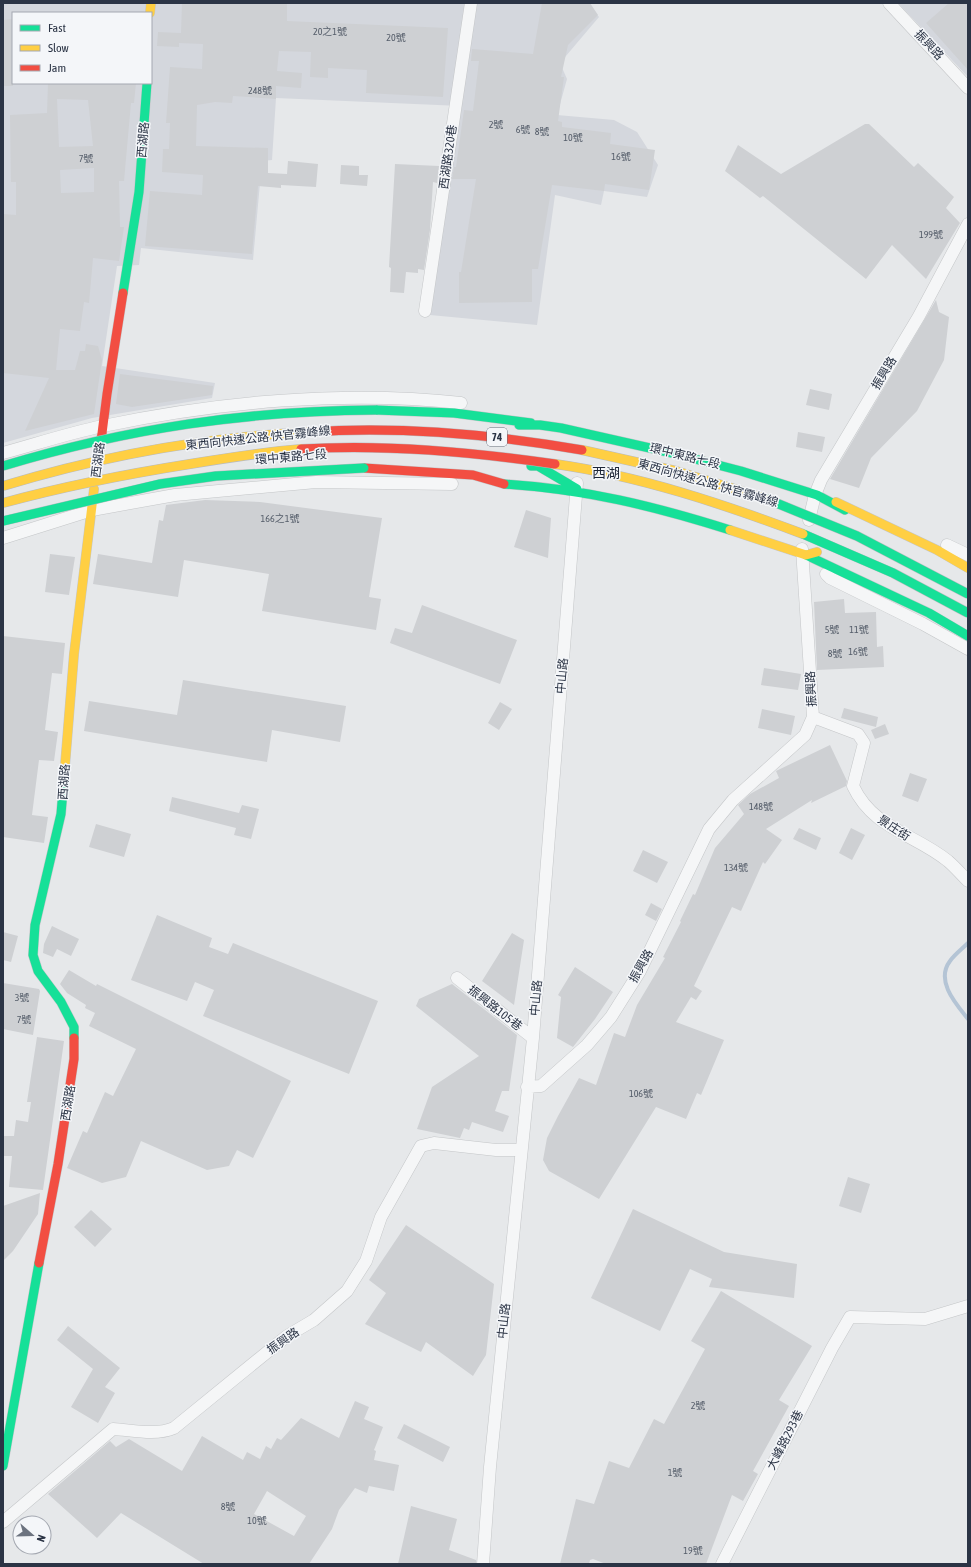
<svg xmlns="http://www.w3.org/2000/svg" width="971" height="1567" viewBox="0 0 971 1567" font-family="'Asap Condensed','Noto Sans TC',sans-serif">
<rect width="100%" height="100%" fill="#e6e8ea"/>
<!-- built -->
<path fill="#d4d7dd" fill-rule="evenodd" d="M3,3H587L599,17L560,63L567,79L557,115L614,120L637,132L658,165L647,197L604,191L601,205L555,195L537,325L430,315L461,106L276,98L272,160L262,161L253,260L141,248L139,265L117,266L102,366L215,383L212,398L92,418L3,443ZM13,13H151V83H13Z
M898,3H968V77Z"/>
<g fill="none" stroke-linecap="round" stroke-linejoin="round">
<!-- stream -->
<path stroke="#b4c4d5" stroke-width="4" d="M968,943C962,949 955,954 950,961C935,981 956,1004 968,1019"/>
</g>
<!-- building -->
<path fill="#ced0d3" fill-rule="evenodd" d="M182,3H287V21L448,28L443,97L366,93L367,70L328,68V78L310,77L311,52L279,51L277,71L302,73L301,88L276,86V99L233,96L232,103L215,102L197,105L196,146L268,148V173L287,174L288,161L318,164L316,187L281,185V188L258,186L252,254L145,246L150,191L202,195L203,175L162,172L163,149H169L170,123H166L170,67L202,69L203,44L179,43V47L157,46L158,32L181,33Z
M542,3H590L598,15L568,45L561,77H564L558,121L562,122V127L611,133L610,144L655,150L649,190L605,184L604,191L552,185L538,269H532V302L459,303V272H461L476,179H452L454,167H456L464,110L473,111L479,61H471L472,49L533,54Z
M949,3H968V70L926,23Z
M13,19V86H3V20Z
M48,83H136L134,103H131L124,181H119L120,227H124L119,261L93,258L89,303L84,302L80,331L60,329L56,370H75L80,351H85L86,344L98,346L102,360L94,414L25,431L49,378L3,373V214L16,215V182H11L10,115L47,113ZM57,99L88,100L93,146L59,147ZM94,168V192L61,193L60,170Z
M865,124H869L914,167L918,163L954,197L946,208L960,223L926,279L892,245L866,279L763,196L760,198L725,171L738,145L781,174Z
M395,164L439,166L437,183L433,182L430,230L424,270L418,269V273L406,272L404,293L390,292L391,268L389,267Z
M341,165L359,166V175H368L367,186L340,184Z
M936,300L939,312L949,317L944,360L917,411L871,458L859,488L830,479Z
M120,374L213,386L212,395L132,407L116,404Z
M810,389L832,394L829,410L806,405Z
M798,432L825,437L822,452L796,447Z
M205,500L260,502L382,518L369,597L381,599L376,630L262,611L269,574L184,560L178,597L93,584L98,554L152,563L159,520L163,521L166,505Z
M526,510L551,518L548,558L514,547Z
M50,554L75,557L69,595L45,592Z
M844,599L845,613L876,612L877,647L883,646L884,667L817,670L814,602Z
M422,605L517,640L500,684L390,643L395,628L412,633Z
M3,636L65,643L62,674L52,673L45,730L58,732L54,761L39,760L32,815L48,817L44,843L3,837Z
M764,668L801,674L798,690L761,685Z
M183,680L346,706L340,742L272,730L267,762L84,731L89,701L177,715Z
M500,702L512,709L499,730L488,723Z
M844,708L878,717L876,727L841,718Z
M762,709L795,716L791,735L758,728Z
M885,724L889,734L875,739L871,730Z
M830,745L847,781L846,786L811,803L812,800L766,829L782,840L765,864L763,862L741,911L732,907L694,986L702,991L696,1000L691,997L676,1022L724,1040L701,1095L697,1093L686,1119L656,1107L599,1199L549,1171L543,1160L547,1138L558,1116L579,1078L596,1085L614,1033L625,1037L637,1005L665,958L663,957L681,922L680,921L693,894L695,895L715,848L744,814L738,805L750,794L779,778L776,771Z
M910,773L927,779L918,802L902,796Z
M172,797L239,813L242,805L259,809L251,839L234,835L236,828L169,811Z
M96,824L131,834L124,857L89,847Z
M799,828L821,838L816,850L793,839Z
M851,828L865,835L852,860L839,853Z
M643,850L668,862L657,883L633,871Z
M651,903L662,909L656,921L645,915Z
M157,915L212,938L209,947L228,954L233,943L378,1001L349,1074L203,1016L214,990L195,982L187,1001L131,980Z
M52,926L79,939L71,956L57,949L53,957L43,953L44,944Z
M3,932L18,936L11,962L3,960Z
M512,933L524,940L514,1005L482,981Z
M575,967L613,992L595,1019L573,1047L557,1038L561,997L558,995Z
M69,970L96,986L97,984L291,1081L253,1158L237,1150L229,1166L207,1170L141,1141L126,1177L102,1183L67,1168L83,1131L87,1133L105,1092L113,1096L136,1049L89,1026L95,1013L85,1008L86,1005L67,993L60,984Z
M3,983L39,989L40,991L33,1035L3,1029Z
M452,984L517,1035L509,1091H502L495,1111L509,1116L503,1132L472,1122L469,1130L464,1128L460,1138L417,1129L432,1087L479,1056L416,1006L419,999Z
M37,1037L64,1041L43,1190L9,1187L12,1156H3V1136H14L16,1120L28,1122L31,1102H27Z
M848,1177L870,1184L861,1213L839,1206Z
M40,1193L38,1214L13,1251L3,1261V1206Z
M633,1209L724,1252L797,1264L794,1298L709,1287L712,1279L690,1269L660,1331L591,1298Z
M91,1210L112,1229L95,1247L74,1227Z
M406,1225L494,1284L486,1355L473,1376L426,1342L421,1352L365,1324L386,1293L369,1280Z
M721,1291L812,1346L779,1400L789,1406L753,1471L758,1474L743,1501L732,1495L706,1564H606L593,1559L590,1560L589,1564H560L576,1499L594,1504L609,1461L629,1468L654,1419L664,1424L705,1349L691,1341Z
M68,1326L120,1368L105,1387L115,1393L98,1423L71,1407L93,1369L57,1340Z
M355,1401L369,1407L364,1419L383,1427L374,1450L376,1451L374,1460L399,1465L394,1491L369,1486L367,1493L355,1488L339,1510L332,1529L309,1564H204L121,1513L97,1538L48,1494L110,1441L116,1447L129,1439L182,1471L202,1436L243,1460L247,1452L260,1459L266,1446L271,1449L277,1438L281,1440L301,1418L339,1438ZM267,1491L306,1516L294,1536L254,1514Z
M404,1424L450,1447L443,1462L397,1438Z
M411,1506L457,1519L449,1550L476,1560V1564H398Z"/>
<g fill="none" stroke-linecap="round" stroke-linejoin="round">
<!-- street casing -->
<g stroke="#c4c6c8" stroke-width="13">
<path id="street" d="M889,3L968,88
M425,311L471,3
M3,453C36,444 69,433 103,426C217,402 345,390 461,403
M809,520L815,495L821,480L919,316L968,224
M3,538L92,510L175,495L316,482L452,484
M947,545L968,555
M826,574L830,578L923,624L968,649
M813,717L858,734L864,743L853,786C873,829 915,834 948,861C955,867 961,874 968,881
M457,978L533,1038
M527,1087L541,1086L587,1045L611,1017L640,971L709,829L733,800L805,735L813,717L802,549
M3,1522L113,1429C132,1430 155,1436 174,1428L287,1336L314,1320L347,1291L366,1261L381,1217L421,1146L434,1143L496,1150H521
M483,1564L490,1467L533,1038L577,483
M722,1564L832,1348L850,1317L925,1319L968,1306"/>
</g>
<!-- fast casing -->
<g stroke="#c4c6c8" stroke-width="10">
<path id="fast" d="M123,293L139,192L147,83
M376,410L454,413L531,423
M519,425H540L561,428L672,453L741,471L817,495L845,510
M531,466H538L577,489
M504,484C585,489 654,506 730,530
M806,555L929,613L968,636
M64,778L61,814L35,925L33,955L38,971L61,1002L74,1027V1038
M3,1466L39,1263"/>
</g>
<!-- slow casing -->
<g stroke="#c4c6c8" stroke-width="10">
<path id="slow" d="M150,13L151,3
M836,502L937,550L968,568
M730,530L806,555L817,552
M64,778L74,654L94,489"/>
</g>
<!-- jam casing -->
<g stroke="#c4c6c8" stroke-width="10">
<path id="jam" d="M100,449L107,394L123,293
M364,468L473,475L504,484
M39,1263L58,1164L74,1059V1038"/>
</g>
<!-- street -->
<use href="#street" stroke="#f5f6f7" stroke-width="12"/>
<!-- fast -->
<use href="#fast" stroke="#16e098" stroke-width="9"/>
<!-- slow -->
<use href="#slow" stroke="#ffcf43" stroke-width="9"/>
<!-- jam -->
<use href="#jam" stroke="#f24e42" stroke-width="9"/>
<!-- fast-bridge casing -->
<g stroke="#b8bbbf" stroke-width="10" stroke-linecap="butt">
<path id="fast-bridge" d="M3,466C129,428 245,411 376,410
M764,498L857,536L968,594
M3,521L160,484L216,476L364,468
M803,534L893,573L968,613"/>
</g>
<!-- slow-bridge casing -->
<g stroke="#b8bbbf" stroke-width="10" stroke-linecap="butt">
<path id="slow-bridge" d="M582,450L676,471L764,498
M555,464C640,476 723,504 803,534
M3,486C102,456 206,437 309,432
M3,503C65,486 127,474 190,464C227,458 264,452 301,449"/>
</g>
<!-- jam-bridge casing -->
<g stroke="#b8bbbf" stroke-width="10" stroke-linecap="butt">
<path id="jam-bridge" d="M309,432C401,426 491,434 582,450
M301,449C387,444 471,452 555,464"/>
</g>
<!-- fast-bridge -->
<use href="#fast-bridge" stroke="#16e098" stroke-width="9"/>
<!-- slow-bridge -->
<use href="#slow-bridge" stroke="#ffcf43" stroke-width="9"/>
<!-- jam-bridge -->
<use href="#jam-bridge" stroke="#f24e42" stroke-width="9"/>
</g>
<g text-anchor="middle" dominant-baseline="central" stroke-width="3" stroke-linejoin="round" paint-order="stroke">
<!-- number labels -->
<g font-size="10" fill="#545c69">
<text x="330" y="31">20之1號</text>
<text x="396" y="37">20號</text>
<text x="260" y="90">248號</text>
<text x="496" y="124">2號</text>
<text x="523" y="129">6號</text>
<text x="542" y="131">8號</text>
<text x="573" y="137">10號</text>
<text x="621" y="156">16號</text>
<text x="86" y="158">7號</text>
<text x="931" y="234">199號</text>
<text x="280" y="518">166之1號</text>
<text x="832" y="629">5號</text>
<text x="859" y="629">11號</text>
<text x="858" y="651">16號</text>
<text x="835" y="653">8號</text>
<text x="761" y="806">148號</text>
<text x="736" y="867">134號</text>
<text x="22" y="997">3號</text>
<text x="24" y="1019">7號</text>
<text x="641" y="1093">106號</text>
<text x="698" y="1405">2號</text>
<text x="675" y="1472">1號</text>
<text x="228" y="1506">8號</text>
<text x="257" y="1520">10號</text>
<text x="693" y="1550">19號</text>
</g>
<!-- shield labels -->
<rect fill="#f4f6f9" stroke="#676e7b" stroke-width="1" x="487" y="428" width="20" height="18" rx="3"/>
<g font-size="11" font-weight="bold" fill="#2b3445">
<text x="497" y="437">74</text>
</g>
<!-- street labels -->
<g font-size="12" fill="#2b3445" stroke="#f4f6f9">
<text transform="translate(929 45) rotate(47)">振興路</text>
<text transform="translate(143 140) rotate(-85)">西湖路</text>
<text transform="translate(448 157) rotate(-82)">西湖路320巷</text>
<text transform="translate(884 373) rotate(-59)">振興路</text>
<text transform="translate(258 438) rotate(-6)">東西向快速公路 快官霧峰線</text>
<text transform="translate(685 456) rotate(14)">環中東路七段</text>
<text transform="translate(291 457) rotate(-5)">環中東路七段</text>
<text transform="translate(98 460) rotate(-83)">西湖路</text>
<text transform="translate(708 483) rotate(16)">東西向快速公路 快官霧峰線</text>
<text transform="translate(562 676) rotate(-85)">中山路</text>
<text transform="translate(811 689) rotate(-93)">振興路</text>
<text transform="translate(64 782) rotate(-86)">西湖路</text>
<text transform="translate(894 828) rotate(33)">景庄街</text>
<text transform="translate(641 966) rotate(-61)">振興路</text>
<text transform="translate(536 998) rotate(-85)">中山路</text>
<text transform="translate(495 1008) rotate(38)">振興路105巷</text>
<text transform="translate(68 1103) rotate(-81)">西湖路</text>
<text transform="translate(504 1321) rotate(-84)">中山路</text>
<text transform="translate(283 1341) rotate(-35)">振興路</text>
<text transform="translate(785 1440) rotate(-63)">大峰路293巷</text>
</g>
<!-- quarter labels -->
<g font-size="14" fill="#1d2536" stroke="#f4f6f9">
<text x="606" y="473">西湖</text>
</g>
</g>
<!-- border -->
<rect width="971" height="1567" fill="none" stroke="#2b3445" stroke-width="8"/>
<!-- legend -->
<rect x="12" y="12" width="140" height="72" fill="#f4f6f9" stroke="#a4a8b1"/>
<rect x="20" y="25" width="20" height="6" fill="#16e098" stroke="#a4a8b1"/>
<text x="48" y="32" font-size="12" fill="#2b3445">Fast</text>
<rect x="20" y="45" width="20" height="6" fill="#ffcf43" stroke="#a4a8b1"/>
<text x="48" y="52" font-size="12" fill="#2b3445">Slow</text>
<rect x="20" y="65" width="20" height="6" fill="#f24e42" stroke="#a4a8b1"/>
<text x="48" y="72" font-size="12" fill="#2b3445">Jam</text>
<!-- north arrow -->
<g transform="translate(32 1535) rotate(110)"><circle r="19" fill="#f4f6f9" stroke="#a4a8b1"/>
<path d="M0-3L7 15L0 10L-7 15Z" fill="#6c737f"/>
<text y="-6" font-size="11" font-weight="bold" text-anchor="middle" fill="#2b3445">N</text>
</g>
</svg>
